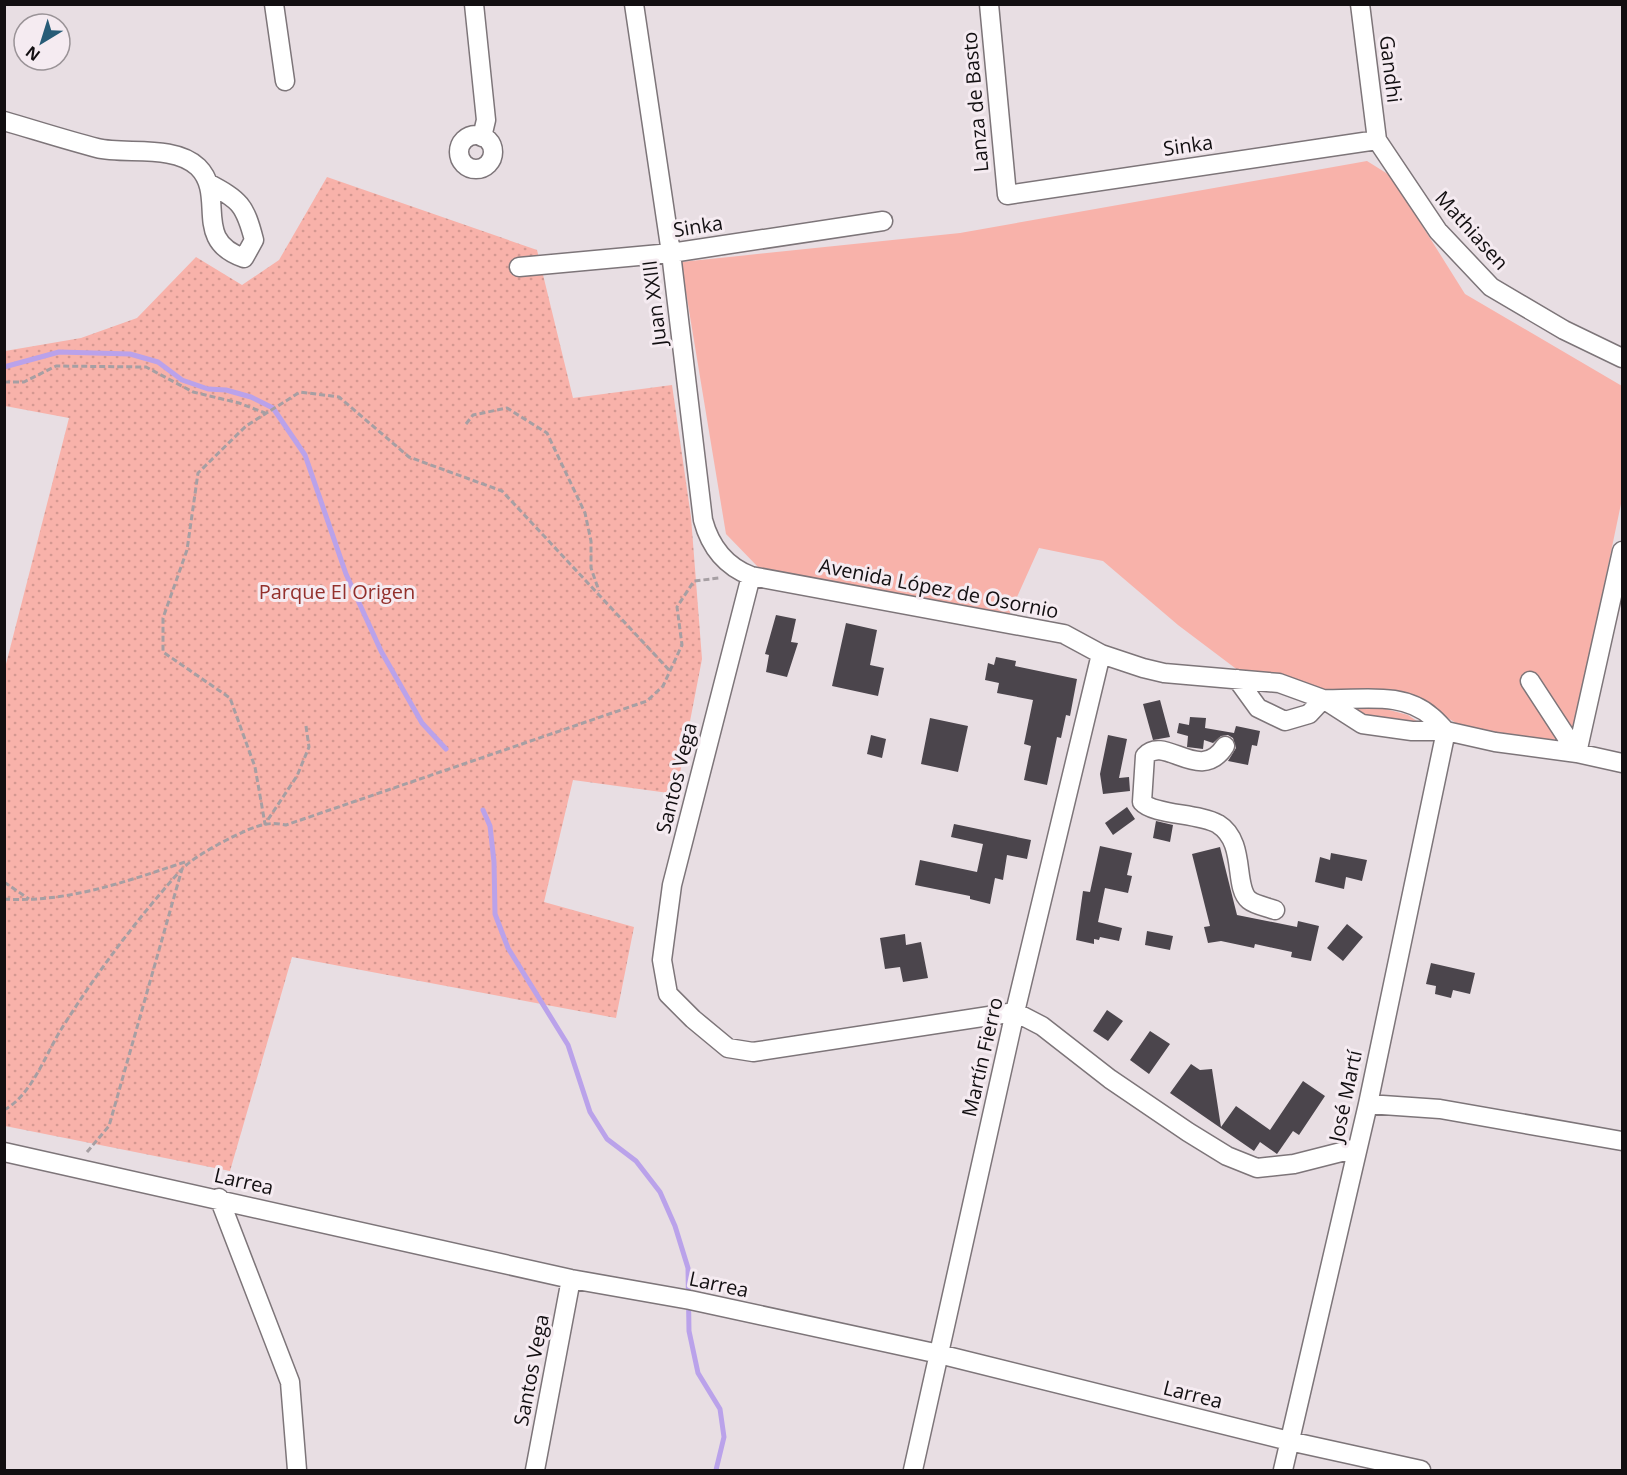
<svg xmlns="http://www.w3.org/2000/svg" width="1627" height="1475" viewBox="0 0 1627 1475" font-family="'Open Sans',sans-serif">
<defs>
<pattern id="park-dots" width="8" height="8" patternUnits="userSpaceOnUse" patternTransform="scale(1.5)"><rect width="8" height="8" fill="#f8b2aa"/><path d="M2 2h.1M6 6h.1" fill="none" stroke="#d49891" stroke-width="1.8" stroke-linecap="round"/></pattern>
</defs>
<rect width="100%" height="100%" fill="#e8dee3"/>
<!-- green -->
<path fill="#f8b2aa" d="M1367,161L1391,176L1465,294L1622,386V499L1573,734L1568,739L1521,741L1456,723L1423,703L1323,692L1239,671L1178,625L1103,561L1039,548L1009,615L758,567L726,534L681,262L960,233Z
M1371,705L1408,715L1424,726L1386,724L1340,707Z"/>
<!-- park -->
<path fill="url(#park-dots)" d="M327,177L537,250L573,398L672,385L691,517L702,659L676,794L573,780L544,902L634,927L616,1018L292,957L230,1171L5,1126V668L69,418L5,406V351L81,338L137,318L196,257L242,285L279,260Z"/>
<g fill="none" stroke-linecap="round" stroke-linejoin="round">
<!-- stream -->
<path stroke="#baa2ea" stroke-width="5" d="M4,367L59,352L130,354L158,362L182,380L208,389L226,390L251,397L273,408L305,455L346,574L381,651L422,723L446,749
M483,810L490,826L494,862L495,914L508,948L568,1045L590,1112L607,1139L636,1161L660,1192L675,1226L688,1268L689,1331L698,1373L720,1409L724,1437L716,1470"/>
</g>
<!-- building -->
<path fill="#4b454c" d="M776,615L796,619L791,642L798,643L787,677L766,672L769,655L765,654Z
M846,623L877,630L870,665L884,668L878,696L832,686Z
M996,657L1016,661L1015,666L1077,679L1070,716L1066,715L1061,738L1057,737L1047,785L1024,780L1031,746L1024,744L1033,700L997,693L999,683L985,680L988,663L994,665Z
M1160,700L1170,737L1153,740L1143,704Z
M1190,717L1206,718L1205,728L1234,733L1236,726L1260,731L1257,746L1252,745L1248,765L1228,761L1236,748L1233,738L1228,735L1221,736L1213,743L1204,740L1203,749L1187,747L1188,736L1177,733L1179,723L1189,725Z
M930,718L968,726L958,772L921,764Z
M871,735L886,739L882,758L867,754Z
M1108,735L1127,739L1119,778L1129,777L1130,791L1103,794L1100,774Z
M1127,807L1135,819L1113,835L1105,823Z
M1156,821L1173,825L1170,842L1153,838Z
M954,824L1031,840L1027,859L1007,855L1003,880L995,878L990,904L970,899V896L915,885L920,860L977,872L983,844L951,837Z
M1100,846L1132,853L1127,875L1132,876L1128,893L1105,888L1098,922L1122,928L1119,941L1100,937L1099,940L1094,939V944L1076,940L1083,891L1090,892Z
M1220,847L1237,915L1297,927L1298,921L1319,926L1311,961L1291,957L1292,952L1255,944L1254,948L1221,941L1208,943L1204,927L1210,926L1192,854Z
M1331,853L1367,860L1362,881L1346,877L1344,889L1315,882L1320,857L1330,860Z
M1347,924L1363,937L1343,961L1327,948Z
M1147,931L1173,936L1170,950L1145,945Z
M905,934L906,945L921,942L928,978L903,982L900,967L885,969L880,938Z
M1431,963L1475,973L1470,994L1453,990L1451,998L1435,994L1436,986L1426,984Z
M1107,1010L1123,1021L1108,1041L1093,1031Z
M1150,1031L1170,1044L1149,1074L1130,1060Z
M1191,1064L1200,1070L1212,1069L1221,1127L1236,1106L1270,1130L1303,1081L1325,1096L1299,1135L1293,1131L1277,1154L1260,1142L1254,1151L1170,1093Z"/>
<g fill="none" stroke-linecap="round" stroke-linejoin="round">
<!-- minor casing -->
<g stroke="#7d7579" stroke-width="21">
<path id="minor" d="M274,4L285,81
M474,4L486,120L482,137
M634,4L671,253L703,520C710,546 725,566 751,576L1064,634L1101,654L1143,668L1164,673L1279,683L1323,699L1362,724L1412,731H1446L1495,742L1577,753L1622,763
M989,4L1007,195L1377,140
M1360,4L1377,140L1438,231L1491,287L1564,330L1622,358
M4,121C35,130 66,140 97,148C125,155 174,144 198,167C227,196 191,240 244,258L254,240C245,205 240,200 208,183
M459 152a17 17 0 1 1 34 0a17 17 0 1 1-34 0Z
M519,267L671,253L883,221
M751,576L672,885L662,960L668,994L693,1019L728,1048L753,1052L1015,1012L1042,1026L1110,1079L1188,1132L1227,1156L1257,1168L1294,1164L1357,1148
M1237,679L1258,708L1285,721L1309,714L1323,699
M1530,681L1577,753
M1323,699C1359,701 1402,690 1432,717C1437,721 1441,726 1446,731
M1225,746C1200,785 1165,734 1145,756L1142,802C1153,815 1199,813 1218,824C1247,842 1233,887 1249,900C1255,905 1267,907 1275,910
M1577,753L1622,551
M1368,1104L1440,1109L1622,1141
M4,1152L571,1279L690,1300L939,1354L1289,1441L1421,1470
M219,1198L290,1382L297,1470
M535,1470L571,1279
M913,1470L1015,1012L1101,654
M1283,1470L1368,1104L1446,731"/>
</g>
<!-- path -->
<path stroke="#a69fa3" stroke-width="3" stroke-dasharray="6 3" stroke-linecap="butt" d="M4,382H24L56,366L146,367L193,392L239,403L265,413
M466,424L473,415L507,408L547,433L585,513L591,541V568L599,591
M306,726L309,747L297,776L265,824L255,767L230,698L163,652V618L187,550L198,473L246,426L300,392L339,397L409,457L502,491L670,671
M4,882L29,899
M4,899C69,903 127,881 188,861
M4,1110C32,1095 45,1055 62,1028C97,972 137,919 181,870
M87,1152L109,1126L182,869C195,855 249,826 267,824C273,823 280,824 286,825L647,701L663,686L682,645L677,607L694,581L719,578"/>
<!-- minor -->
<use href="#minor" stroke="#fff" stroke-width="18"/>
</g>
<g text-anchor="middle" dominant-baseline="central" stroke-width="6" stroke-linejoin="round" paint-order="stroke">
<!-- street labels -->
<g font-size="20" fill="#120f11" stroke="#f5ebf1">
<text transform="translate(1391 69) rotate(83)">Gandhi</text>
<text transform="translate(975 102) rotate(-95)">Lanza de Basto</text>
<text transform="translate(1188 145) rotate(-8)">Sinka</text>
<text transform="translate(698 226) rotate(-9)">Sinka</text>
<text transform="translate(1472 230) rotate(48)">Mathiasen</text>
<text transform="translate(654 303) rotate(-97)">Juan XXIII</text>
<text transform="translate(939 588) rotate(11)">Avenida López de Osornio</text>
<text transform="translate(676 778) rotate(-76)">Santos Vega</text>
<text transform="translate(982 1057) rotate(-77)">Martín Fierro</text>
<text transform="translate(1345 1096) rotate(-78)">José Martí</text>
<text transform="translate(244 1181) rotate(13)">Larrea</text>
<text transform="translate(719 1284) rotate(12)">Larrea</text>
<text transform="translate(531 1370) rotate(-79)">Santos Vega</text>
<text transform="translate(1193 1394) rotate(14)">Larrea</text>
</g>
<!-- park labels -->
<g font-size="20" fill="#93302c" stroke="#f5ebf1">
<text x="337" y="591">Parque El Origen</text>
</g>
</g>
<!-- border -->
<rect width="1627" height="1475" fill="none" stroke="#120f11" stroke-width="12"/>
<!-- north arrow -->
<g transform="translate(42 42) rotate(218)"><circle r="28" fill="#f5ebf1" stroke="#9a9397" stroke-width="1.5"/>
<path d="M0-4.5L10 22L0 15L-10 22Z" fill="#275c77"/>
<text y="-9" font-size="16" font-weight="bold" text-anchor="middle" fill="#120f11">N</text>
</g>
</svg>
